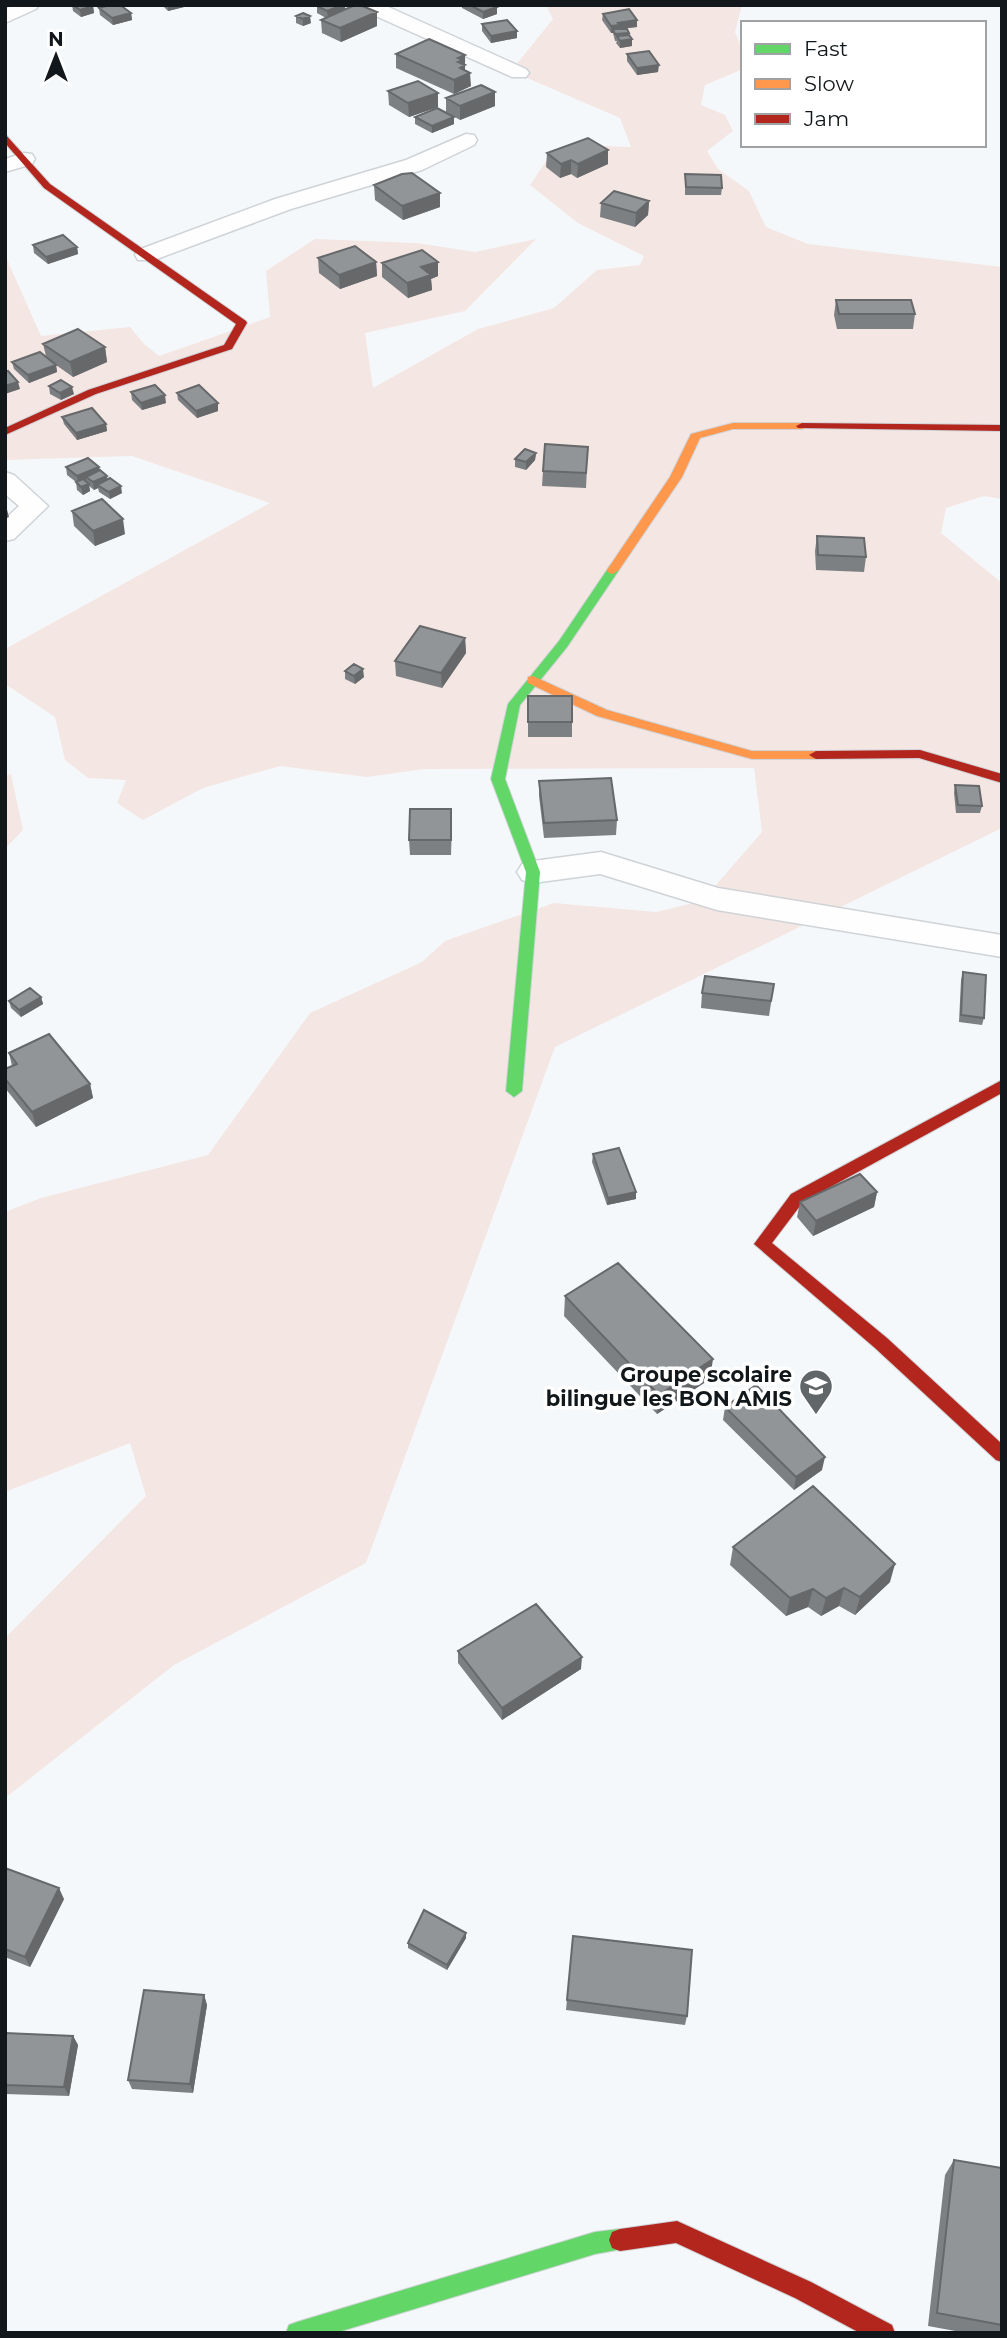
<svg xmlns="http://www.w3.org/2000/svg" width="1007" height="2338" viewBox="0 0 1007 2338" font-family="Montserrat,sans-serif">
<rect width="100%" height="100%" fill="#f5f8fb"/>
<!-- green -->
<path fill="#f4e6e3" d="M546,5H742L735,32L743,52V69L705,85L701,105L725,115L733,131L707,151L718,169L749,191L766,227L808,244L1002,267V499L984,496L946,508L941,533L1002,583V828L555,1047L366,1563L174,1665L5,1798V1638L146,1496L130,1443L5,1492V1212L41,1198L208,1155L310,1013L422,962L445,941L554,903L656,912L702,901L762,832L754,768L424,769L367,777L280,766L203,788L143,820L117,803L126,780L88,778L65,760L55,717L5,684V649L270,503L132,456L5,460V255L41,336L130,327L144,344L159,356L270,317L266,271L315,239L417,243L475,252L536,239L465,311L365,333L373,388L478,329L554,308L597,270L640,265L644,256L578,223L530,185L554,149L579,145L631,147L620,118L511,71L553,19Z
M11,774L23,830L5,849V776Z"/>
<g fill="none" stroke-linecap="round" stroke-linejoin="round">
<!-- street casing -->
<g stroke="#cfd3d7" stroke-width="3">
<path id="street" d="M13,5H39L36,9L5,23V9Z
M357,5H384L526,69L529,73L526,77H512L360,9Z
M466,134L474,135L477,140L474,145L422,170L291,209L154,260H138L135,255L138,250L275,199L406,160Z
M24,153L32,154L35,159L32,164L5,172V159Z
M5,472L14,475L48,506L14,539L5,541V519L19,506L5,494Z
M601,852L718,888L1002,935V957L717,910L600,874L533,883L522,880L517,872L522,864L533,861Z"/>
</g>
<!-- fast casing -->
<g stroke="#cfd3d7" stroke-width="2">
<path id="fast" d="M613,566L619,570L567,647L520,705L505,779L540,872L522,1091L514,1097L506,1091L526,872L491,779L508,704L559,641L609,567Z
M620,2229L628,2232L631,2240L628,2248L595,2254L335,2333H286L289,2325L297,2322L595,2232Z"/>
</g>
<!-- slow casing -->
<g stroke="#cfd3d7" stroke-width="2">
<path id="slow" d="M733,423H802L808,426L802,429H733L700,438L682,477L619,570L613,574L609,573L607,570L670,477L691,434Z
M533,676L607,710L752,751H816L823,755L816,759H752L597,716L528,683V677Z"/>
</g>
<!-- jam casing -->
<g stroke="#cfd3d7" stroke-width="2">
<path id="jam" d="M5,134L50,184L246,321L247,323L232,349L96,394L5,435V428L88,390L224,345L236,324L44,188L5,143Z
M802,423L1002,425V431L798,428L796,426Z
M920,750L1002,774V783L919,758L816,759L809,755L816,751Z
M1002,1080V1093L803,1202L772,1243L887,1338L1002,1444V1462L996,1460L875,1348L754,1244L791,1194Z
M677,2221L811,2282L892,2325L895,2333H860L795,2298L676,2243L620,2251L612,2248L609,2240L612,2232L620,2229Z"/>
</g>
<!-- street -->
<use href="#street" fill="#fefefe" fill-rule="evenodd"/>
<!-- fast -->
<use href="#fast" fill="#63d668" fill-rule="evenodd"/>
<!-- slow -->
<use href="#slow" fill="#ff974d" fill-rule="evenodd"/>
<!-- jam -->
<use href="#jam" fill="#b3261e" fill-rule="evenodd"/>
</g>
<!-- wall -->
<path fill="#7d8083" d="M72,5H91L93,6L94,13L81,17L73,11Z
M162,5H184V7L168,11Z
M319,5H345V10L377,26L341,42L322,33L321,20L326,18L317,13V6Z
M462,5H494L497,14L483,19L462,8Z
M99,8L131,13L132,20L113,25L100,15Z
M603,14L637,20V27L622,29L629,33L632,39V46L620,48L616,43L617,41H615L613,33H611L602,20Z
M296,16L311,23L303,26L296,23Z
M482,24L517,31V38L491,43L482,31Z
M396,54L465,55V70L471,86L454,94L396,68Z
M627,54L658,72L637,75L627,61Z
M388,91L438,107L409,117L389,105Z
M446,98L495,106L460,120L446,112Z
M415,117H454V124L432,133L415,124Z
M547,153L608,164L577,178L571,174L560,178L546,167Z
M685,174L722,188L721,195H685Z
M374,185L440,193V207L403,220L375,200Z
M649,201L648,215L635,227L600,217L601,203Z
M33,245L77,247L78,254L48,264L34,253Z
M318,258L376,262L377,276L340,289L319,273Z
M382,263L438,276L431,279L432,290L408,298L382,277Z
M836,300L915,314L913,329H837L834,315Z
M43,344L105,347L107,362L73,377L56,365L57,372L29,383L14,369L12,362L46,356Z
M49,386L74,394L61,400L50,394Z
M131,392L166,403L142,410L132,400Z
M177,393L218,411L197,418L178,400Z
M62,417L106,424L107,431L77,440L64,424Z
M588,447L586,488L542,486L543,471Z
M536,453L535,460L526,470L515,467V459Z
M66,467H99L100,470L107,476V479L122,493L110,499L99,492L98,488L94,490L89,486L90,491L83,495L77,490L76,482L67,475Z
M72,511L125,534L95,546L74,526Z
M817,536L866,557L864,572L816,570L815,551Z
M465,638L466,653L442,688L396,676L395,661Z
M345,671L364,677L355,684L345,679Z
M528,696L572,722V737H528Z
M539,781L617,820L616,835L544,838L539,796Z
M955,785L982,806L980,813H956L954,793Z
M452,824L451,855H410L409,840Z
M963,972L984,1018L982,1025L959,1022L961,980Z
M774,984L769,1016L701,1008L702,993Z
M41,997L43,1004L21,1017L11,1008L9,1001Z
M9,1053L90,1084L93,1098L36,1127L5,1088V1069L12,1066Z
M593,1154L636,1192V1199L607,1205L592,1162Z
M877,1192L874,1207L813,1236L797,1217L800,1202Z
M565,1296L710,1379L657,1414L564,1316Z
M725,1407L822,1470L794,1490L723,1420Z
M733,1547L890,1582L855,1615L839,1606L821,1616L808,1607L786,1616L730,1565Z
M458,1651L581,1669L502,1720L458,1663Z
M5,1868L64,1899L30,1967L5,1957Z
M573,1936L687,2016L685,2025L566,2010Z
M466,1938L447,1970L408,1948V1943Z
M204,1995L207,2005L193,2093L132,2089L128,2080Z
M5,2033L73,2036L78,2045L69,2096L5,2094Z
M954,2160L1002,2168V2333H966L928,2326L945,2175Z"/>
<!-- shaded-wall -->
<path fill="#66686a" d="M168,5H184V7L168,11Z
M343,5H345V11L328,18L327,11Z
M93,6L94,13L81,17L80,10Z
M497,7V14L483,19V12Z
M377,12V26L341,42L340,28Z
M131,13L132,20L113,25L112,18Z
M310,16L311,23L303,26V19Z
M637,20V27L613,29V33H611V26L618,23Z
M517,31V38L491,43V36Z
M632,39V46L620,48V41Z
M465,55V75L470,73L471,86L454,94V80L458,58Z
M659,65L658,72L637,75V68Z
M495,92V106L460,120V106Z
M438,93V107L409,117L408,103Z
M454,117V124L432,133V126Z
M608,150V164L577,178L578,164Z
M571,160V174L560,178L561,164Z
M440,193V207L403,220L402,206Z
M649,201L648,215L635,227L636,213Z
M77,247L78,254L48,264L46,257Z
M376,262L377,276L340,289L339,275Z
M438,262V276L431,279L432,290L408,298L407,283L421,267Z
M105,347L107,362L73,377L70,362Z
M56,365L57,372L29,383L28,375Z
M18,382L20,389L5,394V386Z
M72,387L74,394L61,400L60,393Z
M165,395L166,403L142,410L141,403Z
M218,403V411L197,418L196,411Z
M106,424L107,431L77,440L76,433Z
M536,453L535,460L526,470V462Z
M99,467L100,474L86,477V480L78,484L77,476Z
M107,476L108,483L97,485L98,488L94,490L93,482Z
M89,484L90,491L83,495L81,487Z
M121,486L122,493L110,499L109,492Z
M5,502L9,517L5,519Z
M123,519L125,534L95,546L93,531Z
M465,638L466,653L442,688L441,673Z
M363,669L364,677L355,684L354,676Z
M41,997L43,1004L21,1017L19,1010Z
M90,1084L93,1098L36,1127L32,1112Z
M636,1192V1199L607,1205L608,1198Z
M877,1192L874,1207L813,1236L816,1221Z
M713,1359L710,1379L657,1414L659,1395Z
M825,1457L822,1470L794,1490L796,1477Z
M895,1564L890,1582L855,1615L860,1597Z
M844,1588L839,1606L821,1616L826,1598Z
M813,1589L808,1607L786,1616L790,1598Z
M582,1657L581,1669L502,1720V1708Z
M59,1888L64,1899L30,1967L25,1957Z
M466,1933V1938L447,1970V1965Z
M204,1995L207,2005L193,2093L190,2084Z
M73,2036L78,2045L69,2096L64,2087Z"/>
<!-- building -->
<path fill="#919598" stroke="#66686a" stroke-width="2" d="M73,5H91L93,6L80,10Z
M110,5H120L131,13L112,18L99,8Z
M319,5H343L327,11L317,6Z
M355,5H360L377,12L340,28L321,20Z
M470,5H494L497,7L483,12Z
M629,9L637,20L618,23L620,25L611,26L603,14Z
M303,13L310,16L303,19L296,16Z
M507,20L517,31L491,36L482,24Z
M613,29H627L629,33L615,34Z
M629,35L632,39L620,41L617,36Z
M429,39L465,55L458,58L463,60L458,62L465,65L460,68L470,73L454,80L396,54Z
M649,51L659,65L637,68L627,54Z
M418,81L438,93L408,103L388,91Z
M481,85L495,92L460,106L446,98Z
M437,108L454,117L432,126L415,117Z
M588,138L608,150L578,164L571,160L561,164L547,153Z
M412,173L440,193L402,206L374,185L402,174Z
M685,174L721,175L722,188L686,187Z
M614,191L649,201L636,213L601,203Z
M63,235L77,247L46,257L33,245Z
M355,246L376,262L339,275L318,258Z
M422,250L438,262L421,267L431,275L407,283L382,263Z
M836,300H911L915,314H839Z
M78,329L105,347L70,362L43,344Z
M40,352L56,365L28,375L12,362Z
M8,371L18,382L5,386V372Z
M61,380L72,387L60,393L49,386Z
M155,385L165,395L141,403L131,392Z
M199,385L218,403L196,411L177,393Z
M92,408L106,424L76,433L62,417Z
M545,444L588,447L586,473L543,471Z
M525,449L536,453L526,462L515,459Z
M88,458L99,467L77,476L66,467Z
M100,470L107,476L93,482L86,477Z
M110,478L121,486L109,492L97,485Z
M83,479L89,484L81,487L76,482Z
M102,499L123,519L93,531L72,511Z
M817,536L864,538L866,557L818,555Z
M420,626L465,638L441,673L395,661Z
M354,664L363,669L354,676L345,671Z
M528,696H572V722H528Z
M611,778L617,820L544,823L539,781Z
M955,785L979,786L982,806L958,805Z
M410,809H451V840H409Z
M963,972L986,975L984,1018L961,1015Z
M705,976L774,984L771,1001L702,993Z
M30,988L41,997L19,1010L9,1001Z
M49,1034L90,1084L32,1112L5,1079V1069L17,1064L9,1053Z
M619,1148L636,1192L608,1198L593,1154Z
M860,1174L877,1192L816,1221L800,1202Z
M618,1263L713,1359L659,1395L565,1296Z
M756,1385L825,1457L796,1477L725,1407Z
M813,1486L895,1564L860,1597L844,1588L826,1598L813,1589L790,1598L733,1547Z
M536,1604L582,1657L502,1708L458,1651Z
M5,1868L59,1888L25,1957L5,1949Z
M424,1910L466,1933L447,1965L408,1943Z
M573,1936L692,1950L687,2016L567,2000Z
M144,1990L204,1995L190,2084L128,2080Z
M5,2033L73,2036L64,2087L5,2085Z
M954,2160L1002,2168V2325L937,2313Z"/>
<!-- icons -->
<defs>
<g id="school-pin" transform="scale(1.75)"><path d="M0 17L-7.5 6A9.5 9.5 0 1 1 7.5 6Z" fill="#616669" stroke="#fff"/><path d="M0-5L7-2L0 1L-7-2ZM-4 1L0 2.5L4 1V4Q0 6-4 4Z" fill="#fff"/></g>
</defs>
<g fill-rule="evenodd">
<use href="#school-pin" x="816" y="1386"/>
</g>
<g text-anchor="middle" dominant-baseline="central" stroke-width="7" stroke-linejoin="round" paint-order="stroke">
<!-- poi labels -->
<g font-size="21" font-weight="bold" fill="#11171a" stroke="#fff" text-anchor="end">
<text x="792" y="1374">Groupe scolaire<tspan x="792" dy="24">bilingue les BON AMIS</tspan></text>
</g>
</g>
<!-- border -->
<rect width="1007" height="2338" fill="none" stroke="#11171a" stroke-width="14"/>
<!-- legend -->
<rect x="741" y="21" width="245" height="126" fill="#ffffff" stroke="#a0a2a3" stroke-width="2"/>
<rect x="755" y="44" width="35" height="10" fill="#63d668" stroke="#a0a2a3" stroke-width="2"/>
<text x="804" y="56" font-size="21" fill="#11171a">Fast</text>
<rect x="755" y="79" width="35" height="10" fill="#ff974d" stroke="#a0a2a3" stroke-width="2"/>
<text x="804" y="91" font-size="21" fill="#11171a">Slow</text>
<rect x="755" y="114" width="35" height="10" fill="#b3261e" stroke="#a0a2a3" stroke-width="2"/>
<text x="804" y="126" font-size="21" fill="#11171a">Jam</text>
<!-- north arrow -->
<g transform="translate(56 56)" stroke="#ffffff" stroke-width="5" paint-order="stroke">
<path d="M0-5L12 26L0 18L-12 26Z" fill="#11171a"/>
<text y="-10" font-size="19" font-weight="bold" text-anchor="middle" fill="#11171a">N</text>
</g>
</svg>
